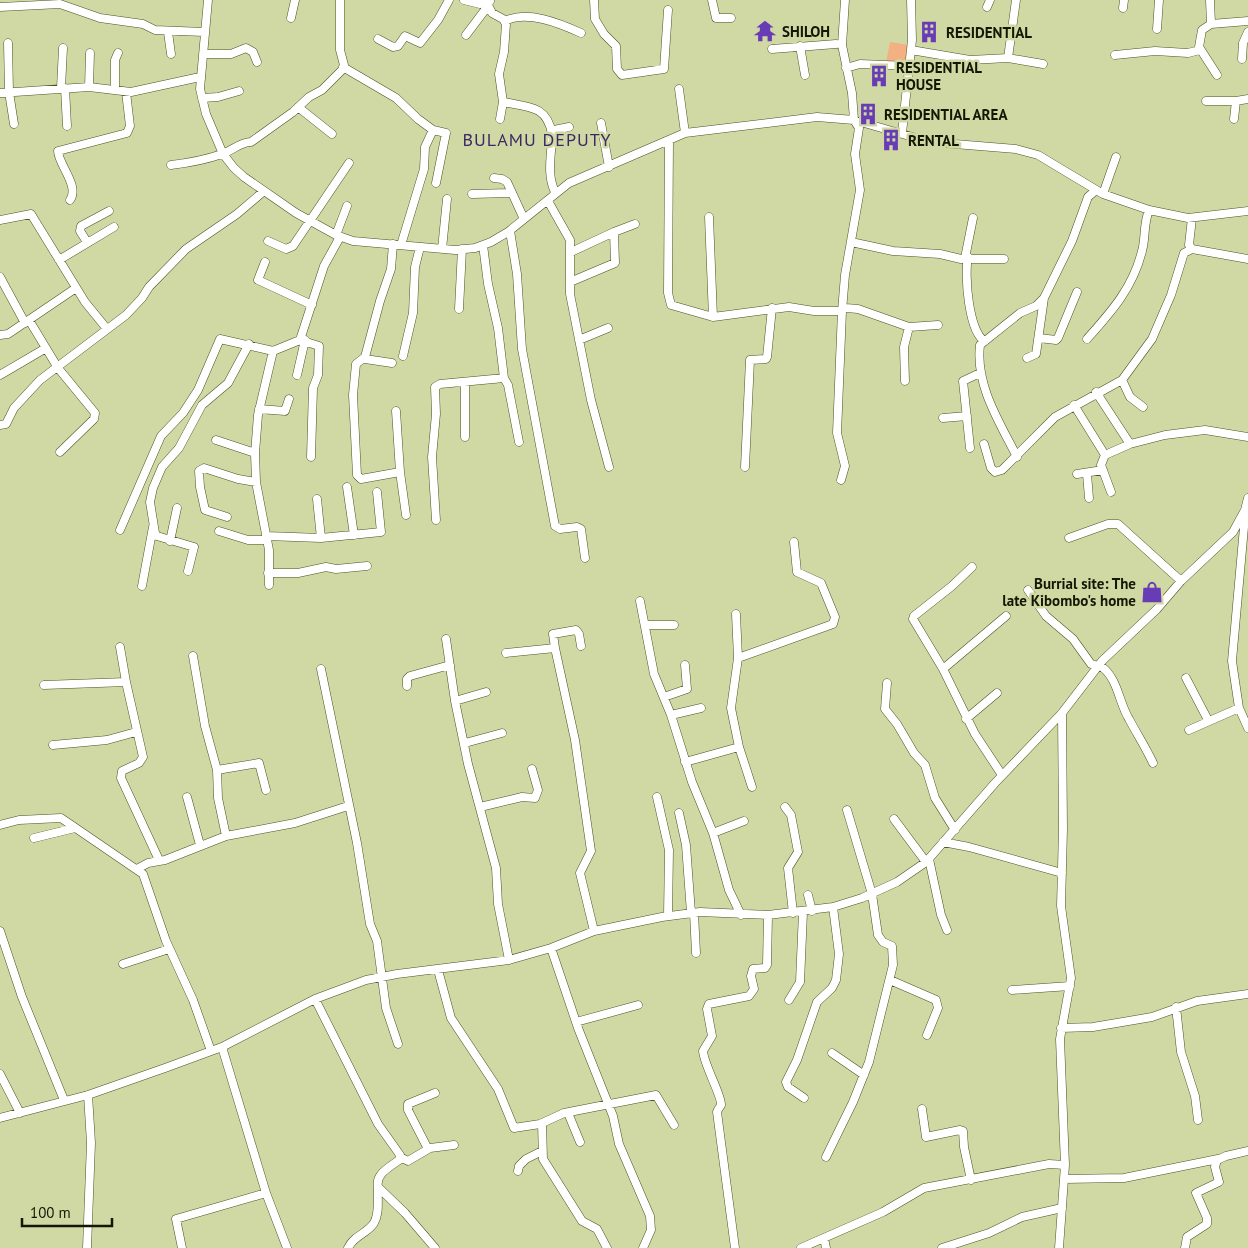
<svg xmlns="http://www.w3.org/2000/svg" width="1248" height="1248" viewBox="0 0 1248 1248" font-family="'PT Sans',sans-serif">
<rect width="100%" height="100%" fill="#d0d8a4"/>
<!-- green -->
<path fill="#f2b083" d="M890,42L909,45L907,64L886,63Z"/>
<g fill="none" stroke-linecap="round" stroke-linejoin="round">
<!-- minor casing -->
<g stroke="#4c5222" stroke-width="9">
<path id="minor" d="M208,0L200,89L206,114L223,154L234,168L244,177L296,213L336,235L353,241L455,250L475,248L491,242L508,232L569,183L685,133L817,117L854,120L930,142L1016,149L1038,155L1103,194L1149,210L1188,218L1248,211
M464,0L480,4L490,1
M594,0L595,19L604,34L616,46L617,69L622,75L664,69L668,10
M712,0L716,18H731
M1016,0L1008,58L1043,64
M1210,0L1211,24L1202,30L1199,47L1217,75
M487,3L492,13L503,19L506,24L504,52L499,74L503,102L500,119
M0,7L60,4L100,18L143,24L155,30L204,32
M987,7L990,0
M1123,8L1124,0
M291,18L295,0
M505,21C527,10 559,23 581,33
M1211,24L1248,21
M1157,29L1159,0
M168,32L171,54
M466,35L488,6
M378,39L393,47L398,46L405,36L420,43L438,20L449,0
M8,43L9,92L14,124
M800,46L805,75
M772,49L836,44
M911,50L970,60L1008,58
M203,54H231L246,48L253,52L257,62
M1115,55L1155,51L1188,53L1200,50
M1242,59L1243,43L1248,32
M343,67L396,98L418,119L433,130L446,133L436,183
M846,68L860,64L909,66
M89,87L90,53
M61,88L63,48
M65,88L67,126
M679,89L685,133
M115,90V60L118,53
M0,93L89,87L131,92L200,77
M202,98L218,97L239,91
M1206,101H1236
M503,102C528,107 547,105 552,134
M298,107L332,134
M1234,119L1236,101L1248,99
M601,123L609,167
M902,133L912,40L911,0
M669,140L668,293L671,305L713,317L789,307L814,311H842
M171,165C188,163 205,160 222,154C232,151 240,142 251,142L293,112L309,97L322,90L342,70L344,65L340,50V0
M494,178L502,179L507,182L524,219
M555,192C546,173 552,154 552,134L554,130L569,127
M472,194L511,193
M1103,194L1116,157
M70,200C80,186 58,164 58,151L127,133L130,126L126,92
M548,201L570,240V294L591,400L609,467
M709,217L713,317
M1192,218L1189,245L1192,249
M0,220L31,214L85,302L107,329
M510,231L517,274L522,349L555,526L560,529L577,527L581,529L585,558
M336,235L347,206
M268,241L286,249L293,246L349,163
M87,242L80,231L81,226L109,211
M851,242L893,251L940,254L961,259H1004
M393,244L391,269L380,301L365,357L356,364L353,395L357,475L361,479L400,472L406,515
M401,245L424,169L425,147L433,130
M483,245L488,284L498,328L504,378L508,385L519,442
M442,249L447,199
M571,252L614,232
M968,257C964,275 969,334 985,341
M965,258L973,218
M59,260L114,227
M265,262L258,280L312,305
M0,277L25,323
M570,282L615,263L614,232L635,224
M846,308L858,309L909,327L938,325
M459,309L462,249
M29,320L58,368L95,413L94,419L60,452
M0,335L8,334L76,288
M1039,338L1056,340L1058,338L1077,292
M1087,339C1111,312 1133,288 1142,251C1146,237 1143,225 1149,210
M300,340L324,266L340,237
M579,340L608,328
M403,356L413,313L415,267L420,247
M1027,358L1036,354L1044,298
M365,359L392,363
M0,375L46,348
M297,375L305,340
M1122,380L1130,397L1143,407
M905,381L904,347L909,327
M465,382V437
M1096,392L1130,444L1165,435L1205,430L1248,437
M1074,405L1105,455L1130,444
M259,409L285,411L289,399
M396,411L400,472
M943,418L967,416
M0,425L6,424L14,408L40,380L126,315L142,298L149,287L186,249L237,214L264,191
M216,440L255,453
M984,444L991,468L995,472L1002,470L1055,417L1122,380L1152,339L1171,295L1184,253L1192,249L1248,259
M970,448L963,381L980,373
M1105,455L1101,465L1111,492
M1017,457C1000,423 975,385 980,345L1020,313L1036,306L1044,298L1072,241L1088,197L1096,190
M745,467L750,360L766,359L767,357L772,308
M1077,474L1103,470
M1087,474L1089,498
M841,480L845,466L837,433L842,311L845,275L860,190L855,154L859,128L854,120L852,93L842,45L845,0
M347,487L354,535
M1245,516L1232,661L1239,708L1248,728
M227,517L205,510L200,487L199,471L204,468L238,479L256,482
M436,520L432,457L436,414L435,387L440,384L504,378
M120,530L161,436L183,413L198,390L220,339L273,351
M219,531L248,540H267
M266,536L321,538L317,499
M321,538L381,532L377,492
M1069,538L1108,524H1118L1181,581
M170,541L177,508
M972,567L952,586L914,616L913,619L943,669L975,734L1002,775
M188,571L194,547L157,536L155,533L150,502L153,488L162,467L179,448L202,405L228,383L249,344
M268,573H298L326,567L336,569L367,566
M269,585V550L256,482L255,453L258,415L273,351L300,340L319,346L318,375L313,388L311,457
M142,586L153,527
M1028,590L1046,616L1073,639L1091,664C1095,666 1099,665 1102,667C1118,679 1119,703 1129,719C1137,734 1146,748 1153,763
M640,601L654,674L671,715L692,782L713,833L729,890L741,915
M736,614L738,658
M645,625H674
M446,639L455,701L468,764L496,868L498,904L509,960
M120,647L126,682
M555,648L553,634L576,630L579,634L581,646
M506,653L555,648L575,740L591,851L580,873L594,931
M193,656L205,726L217,770L218,798L226,836
M321,669L357,843L370,924L377,941L386,1008L398,1044
M943,669L1006,616
M1186,678L1208,720
M887,683L885,709L897,724L914,753L925,765L935,798L955,830
M44,685L126,682L143,757L139,763L122,771L121,778L159,860
M407,686V679L410,676L450,665
M664,697L687,689L685,665
M455,701L486,692
M671,715L701,708
M966,719L997,693
M1189,730L1239,708
M465,743L502,733
M53,745L107,740L136,732
M739,747L752,787
M685,762L739,747L731,708L738,658L833,624L835,617L821,583L797,572L794,542
M217,770L259,763L266,790
M187,797L200,845
M657,797L669,850L668,916
M480,807L522,797L535,798L538,790L532,769
M785,807L791,815L798,852L788,868L793,913
M679,813L686,845L691,913
M894,819L926,862
M0,825L19,820L61,818L143,874L166,941L193,1000L211,1051
M713,833L744,821
M34,838L75,828
M943,842L969,847L1062,873
M929,859L941,915L947,930
M137,869L148,863L165,860L226,836L295,823L348,806
M808,895L812,911
M694,913L696,953
M0,931L22,997L64,1100
M551,948L578,1028L613,1116L619,1144L650,1216L651,1230L643,1248
M123,964L169,949
M438,970L451,1018L498,1089L514,1128L540,1124L564,1113L656,1095L674,1125
M890,980L936,1000L938,1008L927,1035
M1012,990L1070,986
M315,999L378,1124L400,1155L399,1160C390,1167 375,1174 378,1187L405,1213L435,1248
M789,1000L800,982L803,912
M1176,1007L1181,1052L1195,1096L1198,1120
M576,1022L638,1005
M1061,1028L1093,1027L1152,1017L1197,1001L1248,994
M222,1047L266,1193L287,1248
M832,1053L864,1075
M0,1074L20,1113
M804,1098L788,1087L786,1082L797,1060L817,1002L832,988L836,980L839,954L833,907
M922,1109L926,1137L960,1130L963,1131L964,1147L971,1180
M568,1113L580,1142
M0,1118L88,1095L165,1068L222,1047L315,999L366,980L397,974L509,960L551,948L594,931L662,917L700,912L768,915L833,907L862,898L897,882L926,862L995,783L1062,713L1102,661L1157,609L1181,581L1233,532L1245,510L1248,498
M542,1123L543,1159L582,1221L597,1229L607,1248
M428,1149L408,1110V1104L435,1093
M400,1157L408,1161L430,1148L454,1145
M826,1157L853,1102L869,1062L893,965L892,946L883,942L878,935L872,894L847,810
M518,1171L519,1166L526,1159L542,1151
M1064,1179L1124,1178L1218,1159
M824,1238L826,1248
M87,1248L91,1143L88,1095
M182,1248L176,1219L266,1193
M348,1248C354,1235 367,1234 374,1223C380,1213 377,1199 378,1187
M735,1248L717,1112C718,1109 720,1107 721,1105C722,1096 704,1065 703,1051L712,1036L707,1009L709,1004L749,996L754,989L751,976L753,969L765,968L767,965L768,915
M801,1248L883,1212L924,1188L1049,1164L1065,1165
M942,1248L989,1233L1022,1217L1062,1208
M1059,1248L1065,1165L1060,1039L1071,978L1061,906L1063,829L1062,713
M1185,1248L1187,1237L1207,1224V1218L1196,1193L1219,1182L1215,1167L1217,1160L1226,1156L1248,1151"/>
</g>
<!-- minor -->
<use href="#minor" stroke="#fff" stroke-width="8"/>
</g>
<!-- icons -->
<defs>
<g id="temple-bare" transform="scale(1.725)"><path d="M0-6L5-2H3V0L6.5 2.5H4V6H1.5V3h-3V6H-4V2.5H-6.5L-3 0V-2H-5Z" fill="#673cb4" stroke="#d0d8a4" stroke-width="2.5" paint-order="stroke"/></g>
<g id="building-bare" transform="scale(1.725)"><path d="M-4-6H4V6H1V3H-1V6H-4ZM-2.5-4.3h1.7v1.8h-1.7ZM.8-4.3h1.7v1.8H.8ZM-2.5-1h1.7V.8h-1.7ZM.8-1h1.7V.8H.8Z" fill="#673cb4" stroke="#d0d8a4" stroke-width="2.5" paint-order="stroke"/></g>
<g id="shop-bare" transform="scale(1.725)"><path d="M-5-2.5h2.3a2.7 3.5 0 0 1 5.4 0H5L5.5 6h-11ZM-1.5-2.5h3a1.5 2.3 0 0 0-3 0Z" fill="#673cb4" stroke="#d0d8a4" stroke-width="2.5" paint-order="stroke"/></g>
</defs>
<g fill-rule="evenodd">
<use href="#temple-bare" x="765" y="31"/>
<use href="#building-bare" x="929" y="32"/>
<use href="#building-bare" x="879" y="76"/>
<use href="#building-bare" x="868" y="114"/>
<use href="#building-bare" x="891" y="140"/>
<use href="#shop-bare" x="1152" y="592"/>
</g>
<g text-anchor="middle" dominant-baseline="central" stroke-width="5" stroke-linejoin="round" paint-order="stroke">
<!-- poi labels -->
<g font-size="15" font-weight="bold" fill="#141704" stroke="#d0d8a4" text-anchor="start">
<text x="782" y="31">SHILOH</text>
<text x="946" y="32">RESIDENTIAL</text>
<text x="896" y="67">RESIDENTIAL<tspan x="896" dy="17">HOUSE</tspan></text>
<text x="884" y="114">RESIDENTIAL AREA</text>
<text x="908" y="140">RENTAL</text>
<text x="1136" y="583" text-anchor="end">Burrial site: The<tspan x="1136" dy="17">late Kibombo's home</tspan></text>
</g>
<!-- quarter labels -->
<g font-size="18" letter-spacing="1" fill="#3c2964" stroke="#d0d8a4">
<text x="537" y="139">BULAMU DEPUTY</text>
</g>
</g>
<!-- scale -->
<path d="M22 1218v8h90v-8" fill="none" stroke="#141704" stroke-width="2.5"/>
<text x="30" y="1218" font-size="15" fill="#141704" stroke="#d0d8a4" stroke-width="4" paint-order="stroke">100 m</text>
</svg>
